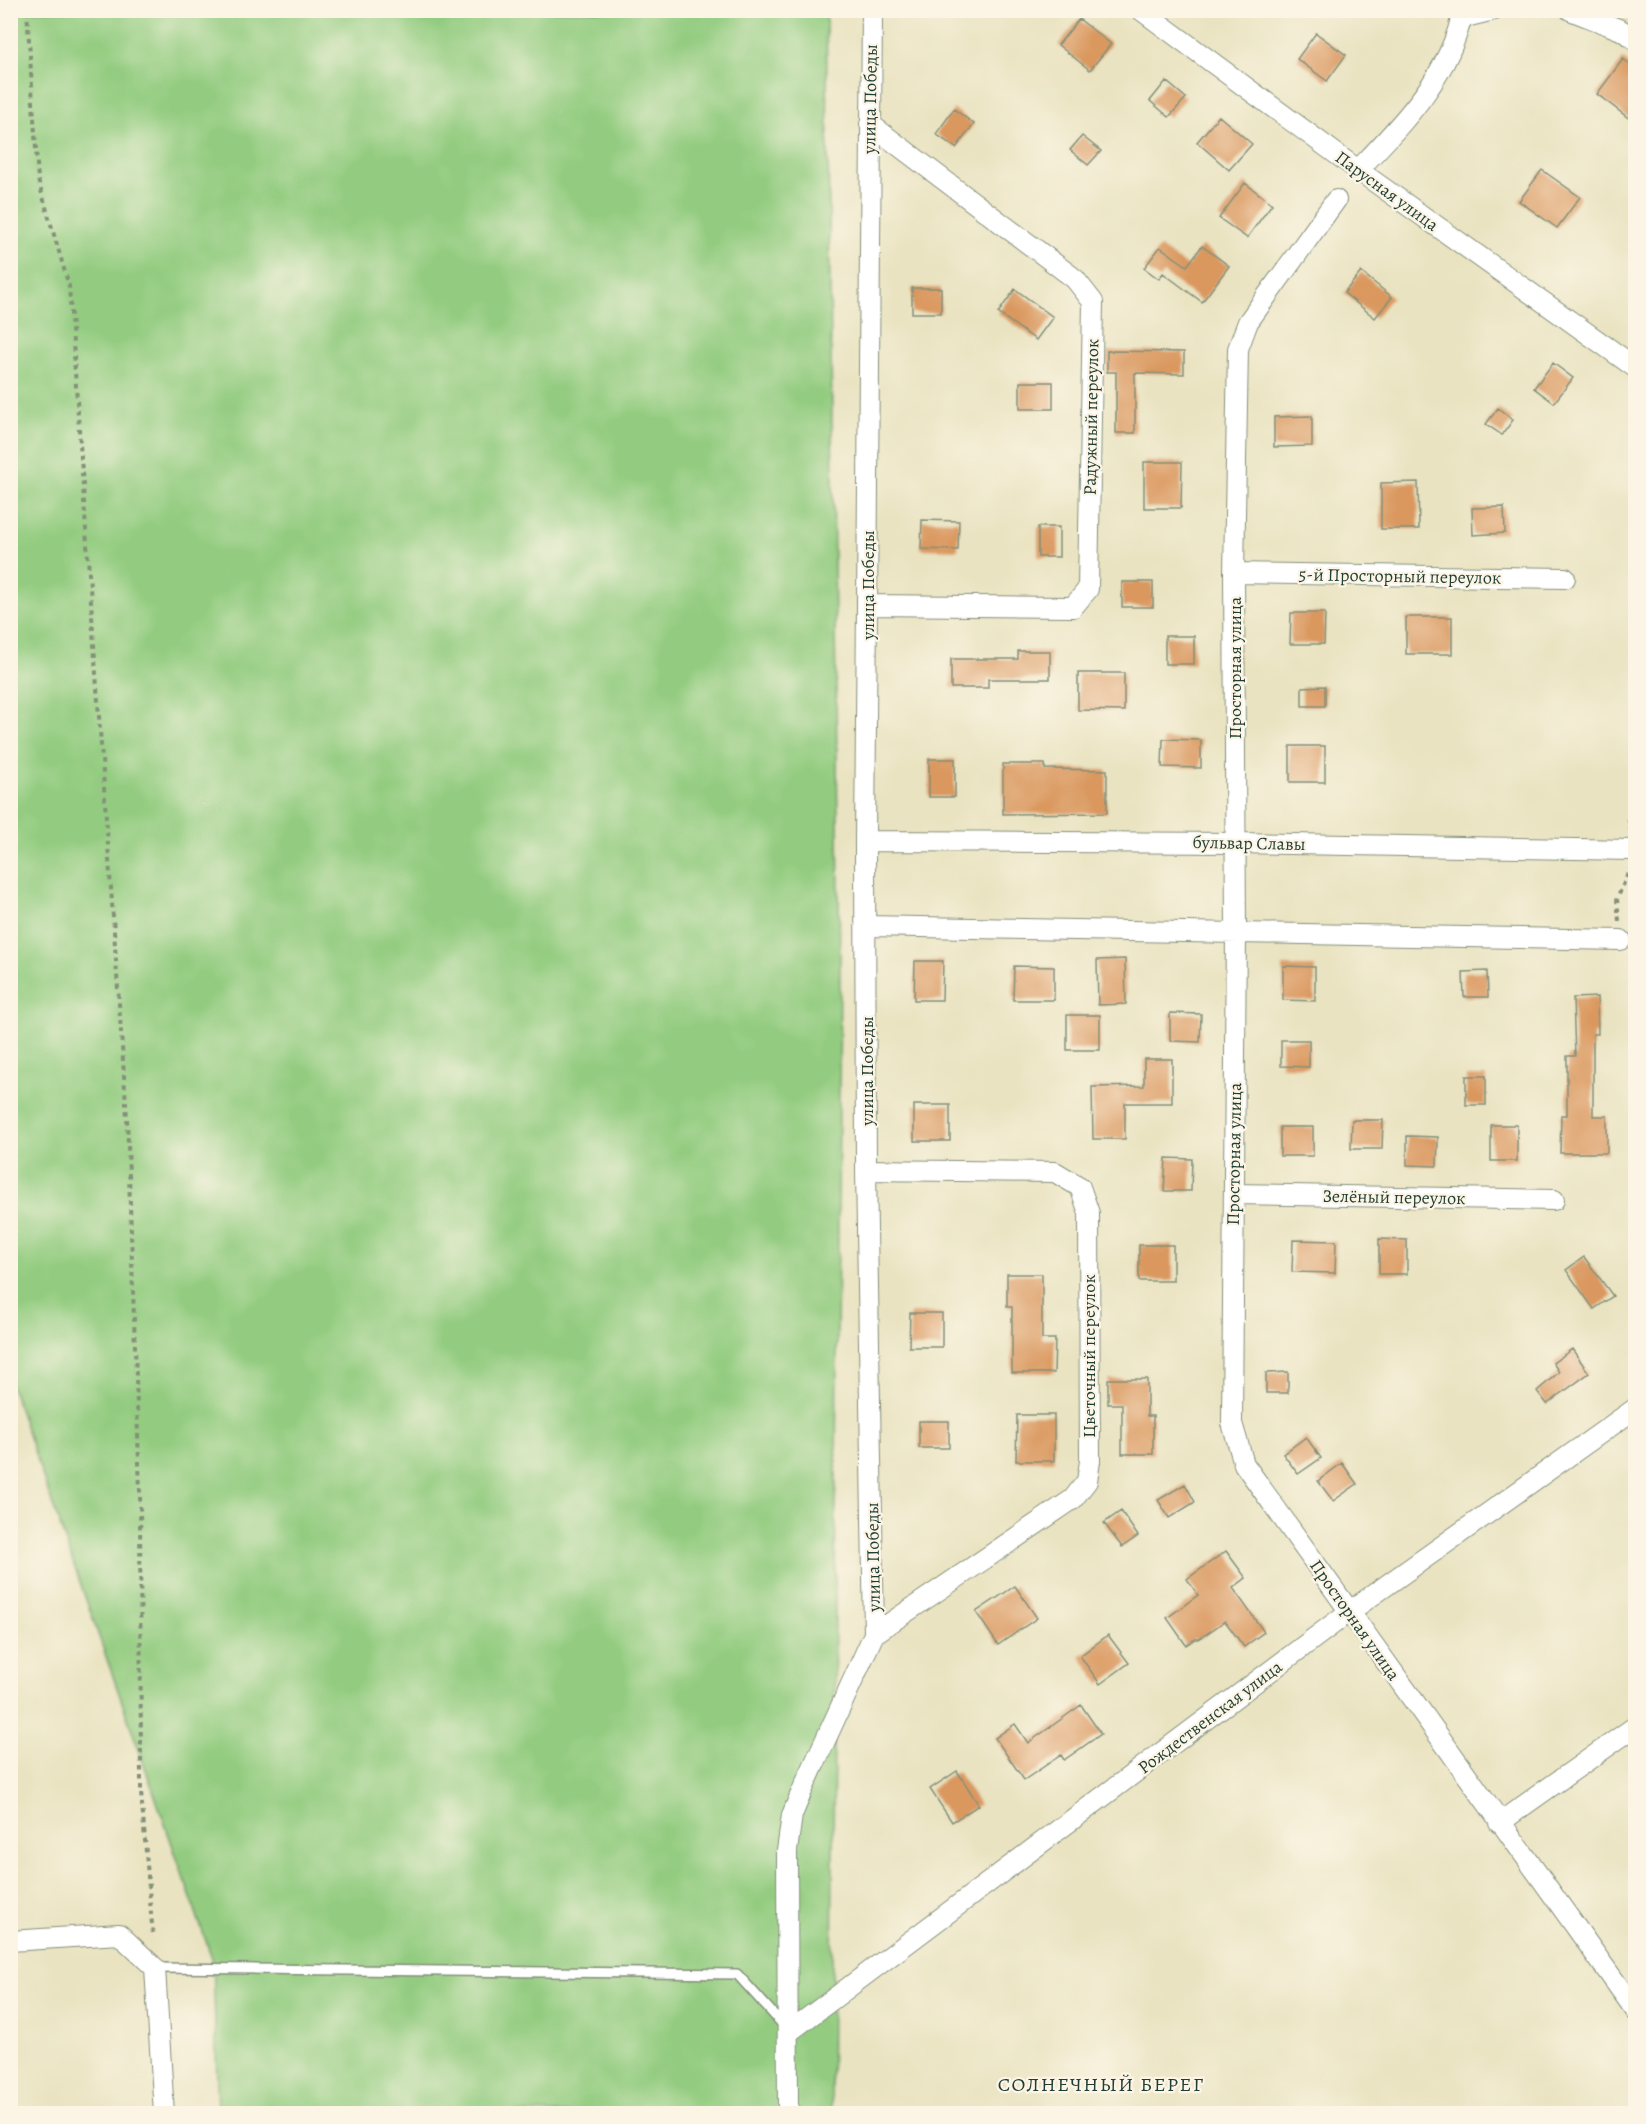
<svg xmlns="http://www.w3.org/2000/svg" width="1646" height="2124" viewBox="0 0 1646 2124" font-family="Alegreya,serif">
<rect width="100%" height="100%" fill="#fcf5e5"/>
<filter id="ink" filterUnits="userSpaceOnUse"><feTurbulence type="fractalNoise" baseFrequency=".0167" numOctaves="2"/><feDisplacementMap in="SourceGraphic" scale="12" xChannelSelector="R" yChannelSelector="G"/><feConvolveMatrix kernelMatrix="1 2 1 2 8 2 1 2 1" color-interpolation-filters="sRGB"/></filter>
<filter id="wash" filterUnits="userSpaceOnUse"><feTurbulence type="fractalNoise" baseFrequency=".008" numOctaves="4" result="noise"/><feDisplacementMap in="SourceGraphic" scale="24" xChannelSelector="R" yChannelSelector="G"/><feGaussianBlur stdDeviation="1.35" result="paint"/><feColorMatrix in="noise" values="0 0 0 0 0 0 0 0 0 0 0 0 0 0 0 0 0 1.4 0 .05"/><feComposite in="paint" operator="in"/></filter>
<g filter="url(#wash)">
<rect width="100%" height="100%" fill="#e9e3c1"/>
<!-- green -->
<path fill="#93cc80" stroke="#59845a" stroke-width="1.5" d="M10,11H826L840,963L831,2113H218L213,1961L11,1386Z"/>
<g id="blocks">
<!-- building -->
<path fill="#da985f" d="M1079,19L1111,44L1090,70L1058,45Z
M1316,33L1346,55L1327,81L1297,59Z
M1623,59L1635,68V123L1597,94Z
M1166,81L1186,98L1169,117L1150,101Z
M954,109L974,124L956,148L936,134Z
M1219,116L1252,144L1229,170L1197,142Z
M1082,136L1101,151L1088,165L1070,150Z
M1542,170L1580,197L1557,228L1519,201Z
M1245,183L1272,204L1247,238L1219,218Z
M1202,246L1229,266L1202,302L1163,273L1159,279L1144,268L1160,247L1187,266Z
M1361,272L1392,297L1375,318L1344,293Z
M912,288H941V313H912Z
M1015,289L1053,317L1036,340L998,313Z
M1107,351L1184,352V374L1135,373V433H1116V372H1107Z
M1553,363L1573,378L1554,403L1534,388Z
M1020,382H1053V409H1020Z
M1498,408L1513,420L1502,435L1486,424Z
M1312,416V446L1274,447V417Z
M1144,462H1182L1181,508H1144Z
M1418,482L1419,529H1381V483Z
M1504,507L1505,533L1473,535L1472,508Z
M922,520L959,521L958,550L921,549Z
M1038,527H1059V557H1038Z
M1122,582H1153V607H1122Z
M1291,613H1325L1324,644H1290Z
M1406,617H1452V654H1406Z
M1165,636H1194V664H1165Z
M1018,651H1050V679H988V688H951V659H1018Z
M1078,673H1124V711L1078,710Z
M1325,686V706H1302V687Z
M1163,739L1201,740V768L1162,767Z
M1290,746H1325V782H1290Z
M929,759H955V797H929Z
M1003,764H1045V769L1107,770V813L1003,814Z
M1125,959L1126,1004L1098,1005L1097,960Z
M915,961H943L942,1000H914Z
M1014,966L1054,967V1000H1013Z
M1283,966L1315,967V1001L1283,1000Z
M1487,971L1488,997H1464L1463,972Z
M1597,997L1598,1034H1593V1116H1607V1153H1560L1561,1115H1567V1056H1575L1573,998Z
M1170,1013L1201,1014L1200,1042L1170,1041Z
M1067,1015H1100V1050H1067Z
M1281,1040H1309V1067L1281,1066Z
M1144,1059H1172V1103H1125V1139H1093L1092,1087L1144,1086Z
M1466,1076H1486V1105H1466Z
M914,1105H950V1141H914Z
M1352,1120H1383L1382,1149H1351Z
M1491,1125H1517V1161H1491Z
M1280,1127H1313V1156H1280Z
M1407,1136L1438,1137L1437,1166L1407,1165Z
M1166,1158L1192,1159L1191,1191H1164Z
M1379,1239L1407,1240V1274H1379Z
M1293,1240L1336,1241L1335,1273L1292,1272Z
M1139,1245H1173V1281H1139Z
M1584,1257L1613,1296L1594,1309L1566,1270Z
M1007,1274H1042V1339H1055L1054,1373H1012V1307H1007Z
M910,1313H942V1347H909Z
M1572,1349L1589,1373L1547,1404L1537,1391L1559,1372L1553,1363Z
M1288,1372V1393H1266V1373Z
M1108,1379H1147V1416H1153V1454H1122V1404H1108Z
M1017,1415H1054V1461H1016Z
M919,1421H949V1448H919Z
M1306,1437L1321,1458L1298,1474L1283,1454Z
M1342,1463L1357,1484L1333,1501L1318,1481Z
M1185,1484L1195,1502L1169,1518L1158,1500Z
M1121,1511L1138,1536L1122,1547L1104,1523Z
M1226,1551L1246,1578L1233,1588L1264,1632L1244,1647L1225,1621L1199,1639H1195L1186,1645L1167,1618L1198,1595L1187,1579Z
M1015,1586L1037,1618L998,1645L976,1612Z
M1108,1635L1129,1663L1100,1684L1080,1656Z
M1081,1705L1101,1734L1064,1760L1061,1755L1024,1780L995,1738L1015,1724L1028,1743Z
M957,1771L979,1805L952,1822L930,1789Z"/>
</g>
</g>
<g filter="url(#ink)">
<use href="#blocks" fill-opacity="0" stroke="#84907a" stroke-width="1.5"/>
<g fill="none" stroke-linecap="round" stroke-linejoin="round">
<!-- lane casing -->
<g stroke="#84907a" stroke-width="12">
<path id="lane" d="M155,1968L737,1974L786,2028"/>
</g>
<!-- street casing -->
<g stroke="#84907a" stroke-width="22">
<path id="street" d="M1141,10L1358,170L1636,368
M1570,10L1621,30L1636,40
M1461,18L1494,10
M1358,170C1401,125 1451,75 1463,10
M1336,200L1248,322L1238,349L1234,573L1236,932L1232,1423L1244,1464L1636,2011
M1234,573L1565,578
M868,605L1073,607L1088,589L1093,302L1075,279L870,124
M865,841L1237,843L1633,850
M867,926L1621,940
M866,1170L1055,1172L1080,1187L1089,1213L1090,1461L1087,1481L1073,1499L874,1634
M1234,1194L1554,1200
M1499,1823L1636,1726
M10,1941L119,1934L155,1968L164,2114
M789,2032L1349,1612L1636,1408
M788,2114L787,1851L792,1815L802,1791L874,1634L866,1170L865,841L872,10"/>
</g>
<!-- path -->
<path stroke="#84907a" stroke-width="4" stroke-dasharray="4.5 4.5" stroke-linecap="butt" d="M27,10L38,180L69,286L127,1118L140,1492L141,1792L153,1937
M1631,832L1628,815L1636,801
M1619,921L1617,899L1630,869
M1630,956L1636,966"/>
<!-- lane -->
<use href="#lane" stroke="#fff" stroke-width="9"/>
<!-- street -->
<use href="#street" stroke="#fff" stroke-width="20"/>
</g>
</g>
<g text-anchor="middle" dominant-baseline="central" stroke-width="4.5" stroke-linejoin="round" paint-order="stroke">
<!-- street labels -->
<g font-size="18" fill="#1f3d34" stroke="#fcf5e5">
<text transform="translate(870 99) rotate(-89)">улица Победы</text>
<text transform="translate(1387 191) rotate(36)">Парусная улица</text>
<text transform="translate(1091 417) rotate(-89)">Радужный переулок</text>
<text transform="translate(1400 576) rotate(1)">5-й Просторный переулок</text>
<text transform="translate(868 585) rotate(-90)">улица Победы</text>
<text transform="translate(1235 668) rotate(-90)">Просторная улица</text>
<text transform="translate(1249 843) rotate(1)">бульвар Славы</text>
<text transform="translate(867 1071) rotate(-90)">улица Победы</text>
<text transform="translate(1234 1154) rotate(-89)">Просторная улица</text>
<text transform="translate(1394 1197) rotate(1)">Зелёный переулок</text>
<text transform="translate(1089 1356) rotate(-90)">Цветочный переулок</text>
<text transform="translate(873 1557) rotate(-91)">улица Победы</text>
<text transform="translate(1355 1620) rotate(55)">Просторная улица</text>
<text transform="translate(1210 1717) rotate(-37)">Рождественская улица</text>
</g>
<!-- neighbourhood labels -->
<g font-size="20" letter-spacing="1.5" fill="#1f3d34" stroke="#fcf5e5">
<text x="1101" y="2084">СОЛНЕЧНЫЙ БЕРЕГ</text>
</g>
</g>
<!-- margin -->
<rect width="1646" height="2124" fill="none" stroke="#fcf5e5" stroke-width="36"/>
</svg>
